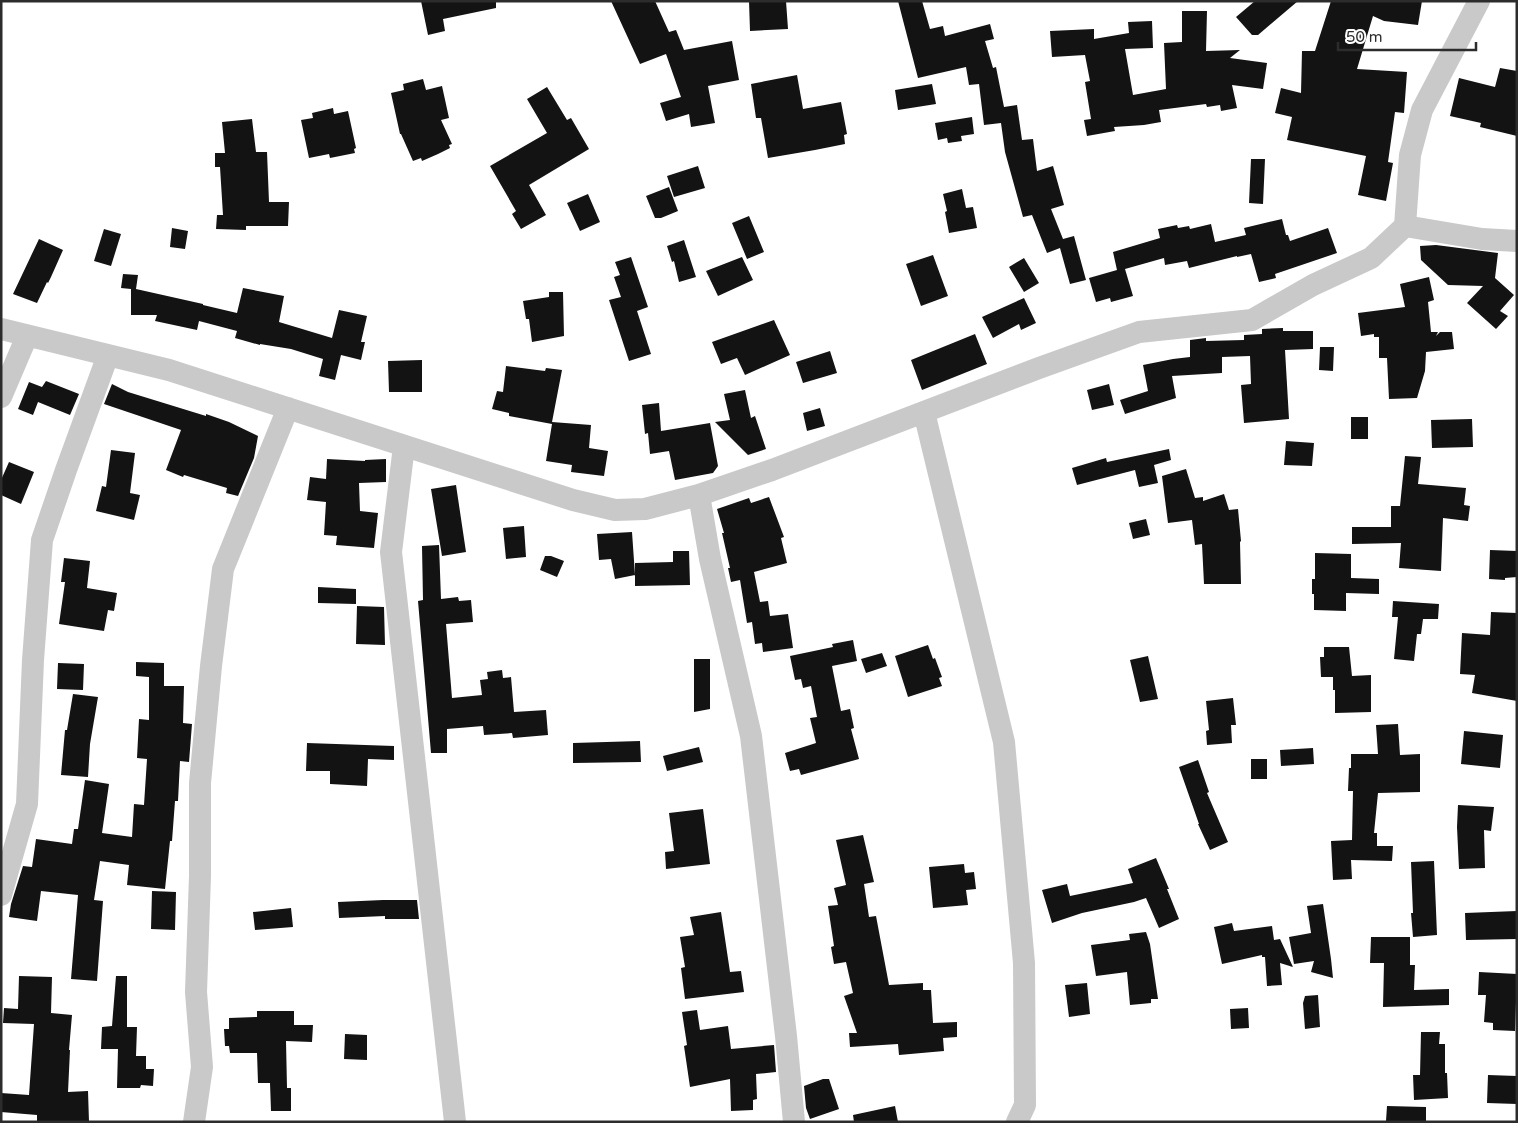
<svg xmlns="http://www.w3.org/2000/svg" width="1518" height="1123" viewBox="0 0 1518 1123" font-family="'Varela Round',sans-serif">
<rect width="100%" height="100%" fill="#fff"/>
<!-- building -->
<path fill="#131313" d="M421,1H496V8L443,19L445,31L428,35Z
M611,1H655L669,32L676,30L684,50L732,41L739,80L708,86L715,123L691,127L689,114L666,121L660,103L681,97L666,54L640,64Z
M749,1H786L788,29L750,31Z
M898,1H922L930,29L943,26L945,36L990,24L994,39L985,41L993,68L996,67L1004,107L1017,105L1022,140L1033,139L1037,171L1053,166L1064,205L1051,209L1063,239L1074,236L1086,280L1070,284L1060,248L1047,253L1032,215L1023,217L1005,152L1001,123L984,125L979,84L969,85L966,67L918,78Z
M1255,1H1298L1258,35H1252L1236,17Z
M1331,1H1422L1418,25L1384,21L1373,16L1357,69L1407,72L1404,113L1395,112L1388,162L1393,163L1386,201L1358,195L1366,156L1287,140L1292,117L1275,113L1281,88L1301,93L1302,51H1315Z
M1182,11H1207L1206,51L1240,50L1230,58L1267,63L1263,89L1232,85L1237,108L1221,111L1220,105L1207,107L1206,104L1159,110L1161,122L1144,125L1114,127L1115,131L1087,136L1084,120L1091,119L1085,82L1090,81L1085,55L1052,57L1050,31L1094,29V39L1129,33L1128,22L1152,21L1153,48L1125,49L1133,95L1166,89L1164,43L1182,42Z
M1500,68L1517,71V136L1480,127L1481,123L1450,116L1459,78L1495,87Z
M797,75L803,109L841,102L847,134L844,135L845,144L815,150L768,158L761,118H756L751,84Z
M423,79L426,90L442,86L449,118L441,120L452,144L449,145L450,148L438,154L422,161L421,158L413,161L401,134H400L391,93L404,90L403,84Z
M932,84L936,104L898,110L895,90Z
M547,87L567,120L571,118L589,149L529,185L546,215L521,229L512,214L516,211L490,166L547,133L527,99Z
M333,108L334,114L348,111L356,148L354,149L355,153L330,158L329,154L309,158L301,120L313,118L312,113Z
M972,117L974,134L961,136L962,141L948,143L947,138L938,140L935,123Z
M252,119L256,152H267L269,202H289L288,226H246V230L216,229L217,215H223L220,167H215V153H225L222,122Z
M1251,159H1265L1263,204L1249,203Z
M698,166L705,188L674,197L667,176Z
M669,187L678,211L661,218H655L646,196Z
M962,189L966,208L973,207L977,228L949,233L945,212L947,211L943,194Z
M588,194L600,222L580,231L567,203Z
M749,216L764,252L747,259L732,223Z
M1282,219L1286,235H1288L1290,241L1328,228L1337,253L1275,274L1276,278L1259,282L1251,254L1237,257V256L1189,268L1187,261L1165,265L1164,258L1125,269L1133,296L1111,302L1110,298L1096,302L1089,278L1117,270L1113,252L1160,238L1158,229L1177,225L1178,228L1189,226L1190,229L1211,224L1215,242L1246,235L1244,228Z
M172,228L188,231L185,249L170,247Z
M104,229L121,234L111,266L94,261Z
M39,239L63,250L51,277L48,283L47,282L37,303L13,294Z
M684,240L696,277L679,282L674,261L672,262L667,246Z
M1436,245L1498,253L1495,278L1514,295L1500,311L1508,316L1496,329L1467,303L1483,286L1448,285L1421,260L1420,246Z
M933,255L948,296L921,306L906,264Z
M631,257L648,307L637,311L651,354L629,361L609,300L621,297L614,277L620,275L615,262Z
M742,257L753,280L718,296L706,271Z
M1024,258L1039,283L1024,292L1009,267Z
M123,274L138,275L136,289L203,304V305L237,313L243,288L284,296L279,322L332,338L339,310L367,316L361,342H365L361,360L341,355L335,380L319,376L323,359L291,349L260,344V345L235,338L237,331L199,321L197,330L155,321L157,315H131V289L121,288Z
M1429,277L1434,300L1428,302L1431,332H1438L1436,336L1440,332H1452L1454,349L1426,352L1425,371L1417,398L1389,399L1387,358H1379V337H1374V334L1361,336L1358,313L1405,307L1400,284Z
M549,292H563L564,336L532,342L529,319H526L523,301L549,297Z
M1024,298L1036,323L1021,330L1019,324L993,338L982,317Z
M774,320L790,355L745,375L737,358L721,364L712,342Z
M1283,328V331H1313V349L1285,350L1289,419L1244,423L1241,385L1251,384L1250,356L1222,357V373L1172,376L1176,398L1125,414L1120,400L1148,391L1143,365L1173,359L1190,357V340L1206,338V341L1244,340V335L1262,334V329Z
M975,334L987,364L922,390L911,360Z
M1320,347H1334L1333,371L1319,370Z
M830,351L837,373L803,383L796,362Z
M422,360V392H389L388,361Z
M506,366L545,371L546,368L562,370L552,422L591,425L589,448L608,451L604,476L571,472L572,465L546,461L552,424L509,416V413L492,409L497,391L503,392Z
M46,381L79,394L70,415L38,402L33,415L18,409L29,382L42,387Z
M112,384L128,392L206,416V414L229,422L258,436L254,458L238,496L226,493L227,488L184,475L183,477L166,470L181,430L104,404Z
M1109,384L1114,405L1092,410L1087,390Z
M745,390L751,418L755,416L766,449L748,455L715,422L730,420L724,394Z
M659,403L661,431L710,423L718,466L713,473L675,480L669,451L650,454L648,433L645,434L642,405Z
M820,408L825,426L807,431L803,413Z
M1351,417H1368V439H1351Z
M1472,419L1473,447L1432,448L1431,420Z
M1286,441L1314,443L1312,466L1284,465Z
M1169,449L1171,460L1154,465L1158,483L1139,487L1135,470L1077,485L1072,468L1106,458L1107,462Z
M111,450L135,453L130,493L140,495L134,520L96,511L102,486L106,487Z
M1405,456L1421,457L1418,484L1466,488L1464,505L1470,506L1468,521L1443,518L1441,571L1399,568L1401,543L1352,544V527H1391V506H1400Z
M327,459L365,461V460L386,459V482L359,483L360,511L378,513L374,548L336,545L337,536L324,535L326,502L307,500L310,477L326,479Z
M9,462L34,472L21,504L1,495V480Z
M1186,469L1195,498L1203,497V501L1224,494L1229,510L1238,509L1241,541L1240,542L1241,584H1204L1202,544L1195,545L1192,520L1168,523L1162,476Z
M456,485L466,552L442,556L431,489Z
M769,497L784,537L781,538L787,563L754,572L760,602L768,601L770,616L788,614L793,648L763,652L762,643L755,644L752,622L747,623L740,580L731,582L728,568H730L722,533H724L717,509L749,498L751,503Z
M1146,519L1150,535L1133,539L1129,523Z
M524,526L526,557L506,559L503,528Z
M632,532L635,575L615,579L611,559L599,560L597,534Z
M439,545L441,599L458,597L459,601L471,600L473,622L446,624L452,698L482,695L480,680L488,679L487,672L502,670L503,678L511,677L514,712L546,710L548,735L513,738L512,733L484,735L483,726L447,729V753H431L418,601L423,600L422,546Z
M1490,550L1517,551V577L1505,578V580L1489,579Z
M673,551H689L690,585L635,586V563L673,562Z
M1315,553L1351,554V578L1379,579V594L1346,593V611L1314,610V594H1312V579H1315Z
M545,556H551L564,561L557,577L540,570Z
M64,558L90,561L87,588L117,593L114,611L108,610L104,631L59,624L65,582H61Z
M318,587L356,589V604L318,603Z
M1393,601L1439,604L1438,619H1423L1421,634H1417L1414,661L1394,659L1398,617H1392Z
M357,606L384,607L385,645L356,644Z
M1491,612L1517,613V701L1472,693L1475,675L1460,674L1462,633L1490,635Z
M853,640L857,661L832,666L841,711L850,709L854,728L851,729L859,759L801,775L799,769L790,771L785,753L816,743L810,718L817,717L811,686L803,688L801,679L795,680L790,656L833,647L832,644Z
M928,645L933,659L935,658L942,677L939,678L942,686L908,697L895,656Z
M1324,647H1349L1352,676L1371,675V712L1335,713V690H1333V677H1321L1320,657H1324Z
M882,653L887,666L866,673L861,659Z
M1148,656L1158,699L1140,702L1130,660Z
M694,659H710V709L694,712Z
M136,662L164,663V686H184L183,723L192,724L189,762L180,761L178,801H175L172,841H170L165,889L127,885L129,865L100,861L94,900L103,901L97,981L71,979L78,895L41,891L37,921L9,917L11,904L23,866L32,867L36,839L72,844L74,829H78L85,780L109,784L102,833L132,837L134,804L144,805L147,759L137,758L139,719L149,720V677L136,676Z
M58,663L84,664L83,690L57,689Z
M73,694L98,697L90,744L88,777L61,775L65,730H67Z
M1233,698L1236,725H1231L1232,743L1207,745L1206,731L1209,730L1206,701Z
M1398,724L1400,755L1420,754V792L1378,793L1374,833H1377V846H1393L1392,861L1351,860L1352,879L1333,880L1331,841L1352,840L1353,791H1348L1349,768H1351V754H1378L1376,725Z
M1464,731L1503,735L1500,768L1461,764Z
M640,741L641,762L573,763V743Z
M307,743L394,746V760L368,759L367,786L330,784V771H306Z
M699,747L703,762L667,771L663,756Z
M1313,748L1314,764L1281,766L1280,750Z
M1251,759H1267V779H1251Z
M1198,760L1209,792L1207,793L1228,842L1210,850L1198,824H1199L1179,767Z
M1458,805L1494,807L1491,831L1484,830L1485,868L1459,869L1457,827Z
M703,809L710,864L666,869L665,852L674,851L669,813Z
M863,835L874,882L864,884L869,917L876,916L889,985L923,983V990H931L933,1023L957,1022V1037L943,1038L944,1051L899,1055L898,1044L850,1047L849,1033H857L844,996L853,993L846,962L834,964L831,947L834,946L828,906L838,905L834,888L846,885L836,840Z
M1156,858L1169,889H1167L1179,919L1159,928L1146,898L1134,902L1082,913L1052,923L1042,890L1067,884L1070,896L1133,883L1128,869Z
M1434,861L1437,935L1413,937L1411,913H1413L1411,862Z
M964,864L965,873L974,872L976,889L966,890L968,905L933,908L929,867Z
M152,891L176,892L175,930L151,929Z
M383,900H417L419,919H385V916L339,918L338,902Z
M1323,904L1331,959L1333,978L1311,972L1314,961L1294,964L1289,937L1311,933L1307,906Z
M291,908L293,927L255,930L253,912Z
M1517,911V939L1466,940L1465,913Z
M721,912L730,972L741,971L744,992L685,999L681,968L685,967L680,937L694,935L690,917Z
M1232,923L1234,931L1272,926L1274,940L1280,939L1293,967L1280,963L1282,985L1267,986L1265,957H1262V955L1222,964L1214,927Z
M1146,932L1150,944L1158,999H1151V1003L1130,1005L1127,972L1096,976L1091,945L1130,940L1129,934Z
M1371,937H1410V965H1415L1414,990L1449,989V1005L1383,1007L1384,963H1370Z
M1479,972L1517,974L1515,1031L1493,1030V1023L1484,1022L1486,995H1478Z
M19,976L52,977L51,1013L72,1015L69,1050H70L68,1092L88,1091L89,1122H37V1115L1,1112V1093L29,1095L34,1024L3,1023L4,1008L18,1009Z
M116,976H127V1027H137L136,1056H146V1069H154L153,1086L141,1085L140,1088H117L118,1049H101L102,1027L112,1026Z
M1087,983L1090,1014L1069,1017L1065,985Z
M1318,995L1320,1027L1305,1029L1303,1003L1305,996Z
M1248,1008L1249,1028L1231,1029L1230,1009Z
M697,1010L700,1030L728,1026L731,1049L774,1045L776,1072L756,1074L757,1099L753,1100V1110L731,1111L730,1079L690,1087L684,1046L687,1045L682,1012Z
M257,1011H294V1025H313L312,1042L286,1041L287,1088H291V1111H271L270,1083H258L257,1053H230L229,1046H225L224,1029H229V1018L257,1017Z
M1421,1032H1440L1439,1044H1445V1073H1447L1448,1098L1414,1100L1413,1075H1420Z
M345,1034L367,1035V1060L344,1059Z
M1488,1075L1517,1076V1104L1487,1103Z
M823,1079H829L839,1109L810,1119L806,1108L804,1086Z
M895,1106L898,1122H854L853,1115Z
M1387,1106L1426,1107V1121H1386Z"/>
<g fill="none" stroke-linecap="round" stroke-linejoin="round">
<!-- minor -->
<path stroke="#c9c9c9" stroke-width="22" d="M1405,226L1410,155L1422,110L1479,1
M1,329L169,370L573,500L615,510L645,509L699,495L772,470L1039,368L1139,332L1252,320L1313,285L1371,258L1405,226L1482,239L1517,241
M1,397L27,336
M924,412L1004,742L1024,963L1025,1105L1017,1122
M404,446L391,552L455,1122
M699,495L710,559L751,736L786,1036L794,1122
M1,895L27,804L33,660L42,540L66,470L108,355
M194,1122L202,1067L196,992L200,876V783L211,666L223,569L288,408"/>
</g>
<!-- border -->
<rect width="1518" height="1123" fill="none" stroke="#2c2c2c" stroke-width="5"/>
<!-- scale -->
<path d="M1338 42v8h138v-8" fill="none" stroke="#2c2c2c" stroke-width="2.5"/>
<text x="1346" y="42" font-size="15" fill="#2c2c2c" stroke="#ffffff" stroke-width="4" paint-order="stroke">50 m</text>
</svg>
